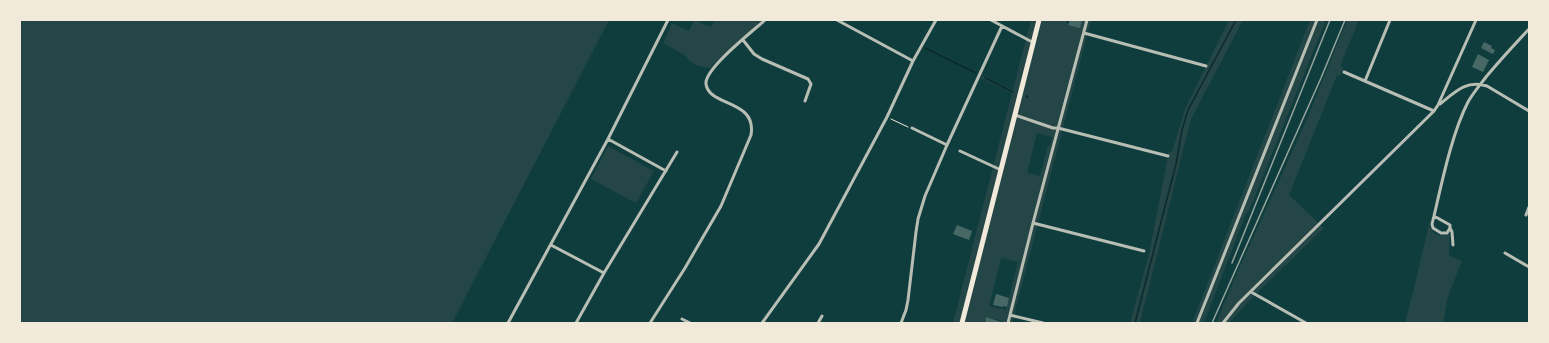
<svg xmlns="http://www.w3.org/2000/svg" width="1549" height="343" viewBox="0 0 1549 343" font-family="'PT Sans Narrow',sans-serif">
<rect width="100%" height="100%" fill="#0f3d3e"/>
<!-- green -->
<path fill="#244646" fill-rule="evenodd" d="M20,20H609L452,323H20Z
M694,20L711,27L715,20H763L714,63L711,68C703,68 689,64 686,56L663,43L672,23L689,31Z
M1031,20H1067L1066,22L1068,25L1082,20H1091L1012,323H1001L1002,321L986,317L984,323H953L1012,93L981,78L982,76L1013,90ZM1037,133L1052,137L1050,146L1048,145L1040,176L1027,173ZM1001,258L1018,262L1006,310L989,306Z
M1229,20H1243L1191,119L1140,323H1130L1149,254L1169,151L1172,152L1185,109Z
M1310,20H1326L1249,211L1246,214L1207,315L1203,323H1192Z
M1347,20H1359L1340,66L1343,68L1340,76L1337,75L1289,195L1324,228L1252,298L1229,323H1216L1237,273L1307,119Z
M608,146L654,171L636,203L591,179Z
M1429,224C1431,234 1441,239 1450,233L1449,254L1450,256L1462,261L1448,296L1443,323H1405L1417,276Z"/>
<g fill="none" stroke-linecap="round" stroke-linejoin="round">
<!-- stream -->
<path stroke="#0a2a2b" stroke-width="1.5" d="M925,48L976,73
M985,78L1013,92
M1026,96L1028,97
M1135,323L1176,164L1182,130L1188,110L1236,20"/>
</g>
<!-- building -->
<path fill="#486865" d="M1070,20H1082L1080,28L1068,25Z
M1484,42L1492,46L1491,48L1495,50L1493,54L1481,48Z
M1478,54L1489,60L1483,72L1472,67Z
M957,225L972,231L969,240L953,234Z
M996,294L1009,298L1007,307L1003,306V307L993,305Z
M986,317L1001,322V323H985Z"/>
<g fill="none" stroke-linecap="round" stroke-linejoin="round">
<!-- path -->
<path stroke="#f1e9da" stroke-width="1" d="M891,119L908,127"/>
<!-- minor -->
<path stroke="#b8beb3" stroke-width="3" d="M837,20L913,61
M991,20L1034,43
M1084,33L1206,66
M743,40L754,54L762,59L808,79L811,84L805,101
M1344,72L1434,111
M1365,81L1390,20
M1440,104C1456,91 1466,80 1487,86L1529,111
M1015,115L1053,128H1058L1168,156
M912,128L947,145
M608,139L666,171
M960,151L1001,170
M1526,215L1529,207
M1434,216L1432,224L1433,228L1441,233H1447L1450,228V225L1434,216C1442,182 1452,133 1468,102C1473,93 1480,85 1486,77C1500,60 1514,45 1529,29
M1033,223L1144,251
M1450,228L1452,232L1453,245
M551,245L604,273
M1505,253L1529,267
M1251,292L1306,323
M1010,315L1043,323
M682,319L690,323
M508,323L608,139L668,20
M576,323L604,273L677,152
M650,323L685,268L721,206L751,135C757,99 709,107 706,84C704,69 753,31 765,20
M762,323L819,244L887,117L913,61L936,20
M818,323L822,316
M901,323L906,310L908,300L916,232L918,219L925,196L947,145L1002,26
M1008,323L1033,223L1087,20
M1197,323L1317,20
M1223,323L1239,303L1434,111L1438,105L1476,20"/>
<!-- primary -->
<path stroke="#f1e9da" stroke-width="5" d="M962,323L1039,20"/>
<!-- rail -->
<path stroke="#97a49c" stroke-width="1.5" d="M1232,263L1330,20
M1212,323L1321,78L1345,20"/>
</g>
<!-- border -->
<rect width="1549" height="343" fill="none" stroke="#f1e9da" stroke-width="42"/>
</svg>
